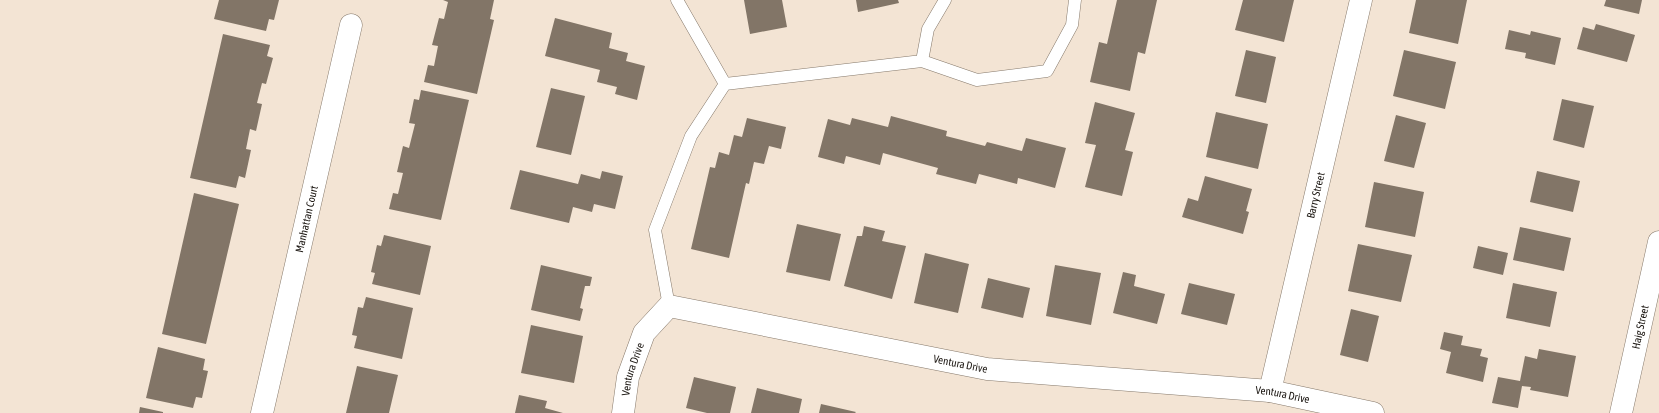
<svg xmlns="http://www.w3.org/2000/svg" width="1659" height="413" viewBox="0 0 1659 413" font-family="'Asap Condensed',sans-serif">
<rect width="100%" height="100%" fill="#f3e4d4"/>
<!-- building -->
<path fill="#827567" d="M219,0H279L274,20L269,19L266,31L214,19Z
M443,0H494L490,19L494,20L477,94L424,82L428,65L434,66L438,46L432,45L439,18L444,19L448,2Z
M744,0H782L787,27L750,34Z
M856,0H898L899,3L858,12Z
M1117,0H1157L1145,54L1138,52L1130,91L1090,82L1099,42L1107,44Z
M1243,0H1294L1284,42L1235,30Z
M1416,0H1467L1458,44L1409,33Z
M1606,0H1642L1639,14L1604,6Z
M555,18L612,33L609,48L628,53L626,61L645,66L637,100L615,94L617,87L597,82L600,70L545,56Z
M1596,24L1635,35L1627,62L1577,49L1583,27L1594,30Z
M1509,30L1530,35L1531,31L1561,38L1555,65L1525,58L1526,53L1505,49Z
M223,34L270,45L267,56L273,58L266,84L262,83L257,103L262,104L256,131L250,129L246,149L251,150L245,178L239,176L236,188L190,178Z
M1246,50L1276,57L1266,103L1235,96Z
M1404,50L1456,62L1445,109L1393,96Z
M551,88L585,96L571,155L536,147Z
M421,90L469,100L441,220L389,209L393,193L398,194L403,173L397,172L403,146L409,148L415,124L409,123L414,99L419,100Z
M1562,99L1594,106L1584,148L1553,140Z
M1095,102L1135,113L1125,150L1133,152L1122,196L1085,187L1096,145L1085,143Z
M1216,112L1268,124L1258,169L1206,157Z
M1396,115L1426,123L1414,168L1384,161Z
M891,116L947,131L946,136L985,146L987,142L1022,151L1026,138L1066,148L1055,188L1018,178L1017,184L979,174L976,184L936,174L938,168L883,153L880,165L846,156L844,164L818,157L828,119L850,125L852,118L888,127Z
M747,118L786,127L781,149L769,146L764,164L754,162L749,184L746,183L729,258L691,249L710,167L715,168L719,152L729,155L734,135L742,137Z
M520,170L578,184L581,174L600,179L602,171L623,176L615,209L594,204L592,212L573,207L569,223L510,209Z
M1537,171L1580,181L1573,212L1530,202Z
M1205,176L1252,189L1246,211L1249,212L1243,234L1182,217L1188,198L1198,201Z
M1374,182L1424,192L1415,237L1365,227Z
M194,193L239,204L206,344L162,334Z
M797,224L841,234L830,281L786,272Z
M864,226L885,231L882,241L906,246L892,299L844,286L857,236H862Z
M1520,227L1571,238L1564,271L1513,260Z
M384,235L431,246L420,295L372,284L375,273L371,272L377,245L381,246Z
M1358,244L1412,255L1401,302L1348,291Z
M1478,246L1508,253L1503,275L1473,268Z
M925,253L969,264L958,313L914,303Z
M541,265L592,277L590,286H585L580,308L583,309L580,321L531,310Z
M1055,265L1101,273L1091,325L1046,316Z
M1123,272L1136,275L1134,286L1165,294L1157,324L1113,313Z
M988,278L1030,288L1023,318L981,308Z
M1189,283L1235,294L1227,325L1181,314Z
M1513,283L1557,292L1550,327L1506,318Z
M366,297L413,308L402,359L354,348L357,336L352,335L358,307L363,308Z
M1351,309L1379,316L1368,362L1340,355Z
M531,325L583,336L574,383L521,373Z
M1444,332L1463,336L1461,345L1482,349L1480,356L1488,358L1483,382L1446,373L1451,352L1440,349Z
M158,347L205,359L203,370L208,371L202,398L196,397L193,408L146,398Z
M1539,349L1576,356L1568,397L1530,390L1531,387L1522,386L1518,408L1492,403L1498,377L1520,381L1525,356L1537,359Z
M357,366L398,375L389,413H346Z
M694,377L736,387L730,413H707L686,408Z
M757,388L802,399L799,413H751Z
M519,395L547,401L545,408L563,413H515Z
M821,404L856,412L855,413H819Z
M140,407L163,412V413H139Z"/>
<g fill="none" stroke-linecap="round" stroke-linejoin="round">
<!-- lane casing -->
<g stroke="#86796b" stroke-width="13">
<path id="lane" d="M677,0L725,84
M922,61L928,29L945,0
M725,84L922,61L977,80L1047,71L1072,25L1075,0
M669,306L655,230L691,136L725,84"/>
</g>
<!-- street casing -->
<g stroke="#86796b" stroke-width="23">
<g id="street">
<path id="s1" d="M1270,391L1361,0"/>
<path id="s2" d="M262,413L351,25"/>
<path id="s3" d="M623,413L628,377L644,333L669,306L987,369L1270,391L1373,413"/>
<path id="s4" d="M1621,413L1659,242"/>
</g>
</g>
<!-- lane -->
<use href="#lane" stroke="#fff" stroke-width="12"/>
<!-- street -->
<use href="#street" stroke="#fff" stroke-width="22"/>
</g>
<g text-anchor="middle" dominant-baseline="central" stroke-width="3.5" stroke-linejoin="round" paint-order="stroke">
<!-- street labels -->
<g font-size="11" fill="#1c1712" stroke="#f3e4d4">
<text stroke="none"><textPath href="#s1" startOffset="201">Barry Street</textPath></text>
<text stroke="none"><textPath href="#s2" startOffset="199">Manhattan Court</textPath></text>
<text stroke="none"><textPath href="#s4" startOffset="88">Haig Street</textPath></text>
<text stroke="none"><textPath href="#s3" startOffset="417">Ventura Drive</textPath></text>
<text stroke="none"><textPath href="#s3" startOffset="45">Ventura Drive</textPath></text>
<text stroke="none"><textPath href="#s3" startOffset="741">Ventura Drive</textPath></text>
</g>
</g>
</svg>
